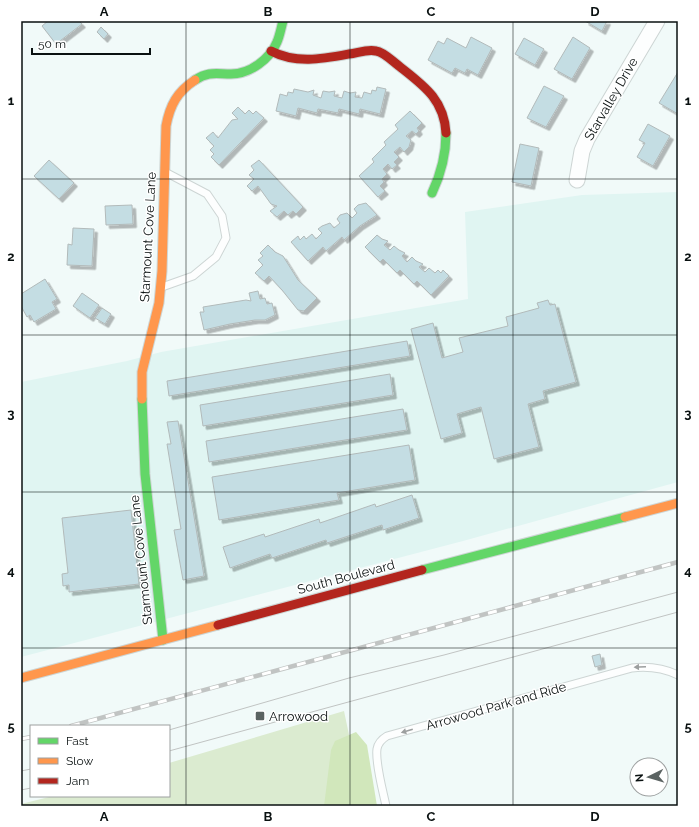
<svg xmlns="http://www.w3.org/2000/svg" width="699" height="827" viewBox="0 0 699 827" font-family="Raleway,sans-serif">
<defs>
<filter id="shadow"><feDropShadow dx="3.5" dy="3.5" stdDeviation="0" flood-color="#0004"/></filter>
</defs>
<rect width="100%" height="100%" fill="#f1faf9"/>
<!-- built -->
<path fill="#e0f5f2" d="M678,192V482L463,541L21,657V382L127,361L161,352L468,299L465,212L582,195Z"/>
<!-- green -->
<path fill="#dbebd0" d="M344,711L364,806H21V804L53,796H169V763Z"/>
<!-- forest -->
<path fill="#d1e7bb" d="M356,732L367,745L377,806H324L331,750L335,741Z"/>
<!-- building -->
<path fill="#c4dde3" stroke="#b2baba" filter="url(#shadow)" d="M48,21H79L82,24L56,44L42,26Z
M585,21H607L602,31Z
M101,27L108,34L104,39L97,32Z
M471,37L492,48L478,75L467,69L465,73L455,68L452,73L428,60L438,41L444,44L447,38L466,48Z
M573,37L590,48L572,79L554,69Z
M524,38L544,49L535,65L515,54Z
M678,72V114L659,103Z
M544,86L564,96L546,127L527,118Z
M377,87L386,89L380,114L360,109L359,114L339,109L338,113L318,109L317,113L298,108L296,116L276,111L280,94L287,96L288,92L293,93L294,89L308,92L314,90L313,95L321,98L323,91L329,92L335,91L334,96L342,98L344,91L350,93L356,92L355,97L362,98L364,92L371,94L372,90L376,91Z
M238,107L245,114L249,110L253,114L256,111L264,118L219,165L211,157L214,154L210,150L214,146L206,138L213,132L218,138L232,120L238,119L232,113Z
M410,111L422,123L417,128L419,131L416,134L412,131L406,136L411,140L409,147L404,152L400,147L394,152L399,157L394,162L397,165L392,169L388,164L383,169L387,174L382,179L384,182L380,186L385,191L378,197L359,176L374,162L372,159L386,145L384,142L398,129L395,125Z
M648,124L670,136L653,166L637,157L645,143L639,140Z
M520,144L539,148L531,186L512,182Z
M49,160L74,183L59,199L34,176Z
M259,160L303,207L296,214L293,211L288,215L284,211L277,217L270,211L277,206L271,204L258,186L252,191L247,186L254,179L249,175L254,170L251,166Z
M366,203L377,215L360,226L344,240L342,237L326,251L323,247L308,261L291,242L298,236L300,240L304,236L306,239L312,234L316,239L322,233L318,229L322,226L330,223L334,228L340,223L337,219L340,215L347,213L352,218L357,213L354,209L358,205Z
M132,205L133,224L106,225L105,206Z
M73,228L94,229L92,266L67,265L68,244L72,245Z
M377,235L382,239L388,241L384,245L390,250L394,246L399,250L405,253L402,256L407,262L412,257L416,261L423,264L419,267L425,272L429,268L435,273L438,270L441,273L443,270L449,276L431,295L417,281L414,284L400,270L397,273L383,259L380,262L365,247Z
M268,245L275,252L283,256L298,280L317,298L304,311L298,310L282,290L269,276L264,281L255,273L263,265L258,260L263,256L260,253Z
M45,279L57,299L52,302L56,309L34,322L30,315L27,317L21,306V294Z
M258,291L260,299L265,298L267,304L272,303L275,315L265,320H255L230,324L204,330L200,312H204L203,307L246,300L251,301L249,293Z
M82,293L99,305L90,318L73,306Z
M548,300L550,305L555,304L576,382L543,391L545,399L528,404L539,447L494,459L481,407L457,414L462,433L441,439L411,329L433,323L442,358L463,352L459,338L508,326L506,317L539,308L537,303Z
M102,308L111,314L105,324L95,318Z
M407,341L410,356L169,396L167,381Z
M390,374L393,395L203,426L200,405Z
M403,409L407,430L209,462L206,441Z
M178,421L204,576L183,580L174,530L181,529L167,444H171L167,422Z
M409,445L415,480L337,493L339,500L219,520L212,477Z
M412,495L419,518L383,530L382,525L327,543L326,540L272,558L270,554L230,568L223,547L264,534L265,537L319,519L320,523L375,504L376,507Z
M131,510L139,584L69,592V585L63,586L62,574L68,573L62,518Z
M600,654L602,665L595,667L592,656Z"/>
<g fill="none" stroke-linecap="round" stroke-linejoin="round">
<!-- lane casing -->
<g stroke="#cdd5d4" stroke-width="9">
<path id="lane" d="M162,287L193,276L216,257L226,238L222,216L207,194L167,173
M386,806C383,791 375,763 377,749C378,743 382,739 387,736L632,668C649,666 663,668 678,675"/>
</g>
<!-- street casing -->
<g stroke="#cdd5d4" stroke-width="17">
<path id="street" d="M577,180L582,151L587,139L657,21"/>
</g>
<!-- fast casing -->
<g stroke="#cdd5d4" stroke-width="11">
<path id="fast" d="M195,80C209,71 216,74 231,74C250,74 270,59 277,42C280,35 281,28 283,21
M432,193C441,174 446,155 446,133
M142,399L145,474L163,640
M422,570L625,517"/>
</g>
<!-- slow casing -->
<g stroke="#cdd5d4" stroke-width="11">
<path id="slow" d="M142,399V372L159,303L162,271L166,126C170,105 177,92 195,80
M625,517L678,503
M21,678L218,625"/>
</g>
<!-- jam casing -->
<g stroke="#cdd5d4" stroke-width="11">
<path id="jam" d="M271,51C296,64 322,59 349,54C358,53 367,49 376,51C384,52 392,61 399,66C423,85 444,99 446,133
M218,625L422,570"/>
</g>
<!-- lane -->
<use href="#lane" stroke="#fdfefe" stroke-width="7"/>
<!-- street -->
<use href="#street" stroke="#fdfefe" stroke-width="15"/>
<!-- fast -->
<use href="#fast" stroke="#63d668" stroke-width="9"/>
<!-- slow -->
<use href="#slow" stroke="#ff974d" stroke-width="9"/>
<!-- jam -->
<use href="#jam" stroke="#b3261e" stroke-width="9"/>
<!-- tram -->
<path stroke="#c1c4c3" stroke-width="1" d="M169,730L349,678L444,655L678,592
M169,751L678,612
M21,771L31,769
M21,790L31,788"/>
<!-- rail casing -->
<g stroke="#c1c4c3" stroke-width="4.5">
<path id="rail" d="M71,726L678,562
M21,739L31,737"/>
</g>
<!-- rail -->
<use href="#rail" stroke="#fff" stroke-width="3" stroke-dasharray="9" stroke-linecap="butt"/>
</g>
<!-- one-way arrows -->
<defs><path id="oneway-solid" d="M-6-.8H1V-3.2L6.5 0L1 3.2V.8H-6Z"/></defs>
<g fill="#9c9f9f">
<use href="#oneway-solid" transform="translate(640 667) rotate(178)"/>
<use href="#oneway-solid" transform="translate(407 731) rotate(164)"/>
</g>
<!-- grid -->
<path fill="none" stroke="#0a1111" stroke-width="1" stroke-opacity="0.55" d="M186,21V806M350,21V806M513,21V806M21,179H678M21,335H678M21,492H678M21,648H678"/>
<!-- markers -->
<rect fill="#5b6362" stroke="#fff" stroke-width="1.5" x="255" y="711" width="10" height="10" rx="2"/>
<g text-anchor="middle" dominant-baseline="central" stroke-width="3" stroke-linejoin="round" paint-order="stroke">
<!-- street labels -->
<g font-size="13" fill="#0a1111" stroke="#fff">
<text transform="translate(611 99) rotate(-60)">Starvalley Drive</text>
<text transform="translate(148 237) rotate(-87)">Starmount Cove Lane</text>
<text transform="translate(141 560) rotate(-96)">Starmount Cove Lane</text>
<text transform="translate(346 577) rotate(-15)">South Boulevard</text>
<text transform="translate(496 706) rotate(-16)">Arrowood Park and Ride</text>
</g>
<!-- poi labels -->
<g font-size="13" fill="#0a1111" stroke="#fff" text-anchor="start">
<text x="269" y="716">Arrowood</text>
</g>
</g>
<!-- border -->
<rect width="699" height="827" fill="none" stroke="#ffffff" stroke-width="44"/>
<!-- legend -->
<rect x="30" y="725" width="140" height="72" fill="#ffffff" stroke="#9da0a0"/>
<rect x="38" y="738" width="20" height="6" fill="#63d668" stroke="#9da0a0"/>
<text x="66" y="745" font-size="12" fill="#0a1111">Fast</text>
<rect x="38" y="758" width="20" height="6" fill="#ff974d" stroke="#9da0a0"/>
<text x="66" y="765" font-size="12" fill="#0a1111">Slow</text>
<rect x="38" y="778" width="20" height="6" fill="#b3261e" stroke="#9da0a0"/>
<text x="66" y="785" font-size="12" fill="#0a1111">Jam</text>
<!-- north arrow -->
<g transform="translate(649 777) rotate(265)"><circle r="19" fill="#ffffff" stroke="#9da0a0"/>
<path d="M0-3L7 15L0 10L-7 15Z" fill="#5b6362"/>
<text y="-6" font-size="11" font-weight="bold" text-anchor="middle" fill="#0a1111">N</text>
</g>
<!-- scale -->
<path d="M32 48v6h118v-6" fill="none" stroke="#0a1111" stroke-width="2"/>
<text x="38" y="48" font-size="12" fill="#0a1111" stroke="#ffffff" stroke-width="3" paint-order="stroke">50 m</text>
<rect x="22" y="22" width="655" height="783" fill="none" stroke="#0a1111" stroke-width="1.5"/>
<g font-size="13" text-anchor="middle" font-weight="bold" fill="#0a1111">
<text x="104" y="16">A</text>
<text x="268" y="16">B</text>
<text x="431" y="16">C</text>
<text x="595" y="16">D</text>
<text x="11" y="105">1</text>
<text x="688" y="105">1</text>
<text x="11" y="261">2</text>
<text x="688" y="261">2</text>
<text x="11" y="418">3</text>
<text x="688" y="418">3</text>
<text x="11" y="575">4</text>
<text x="688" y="575">4</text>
<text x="11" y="731">5</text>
<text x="688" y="731">5</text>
<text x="104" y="821">A</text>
<text x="268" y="821">B</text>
<text x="431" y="821">C</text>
<text x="595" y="821">D</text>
</g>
</svg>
